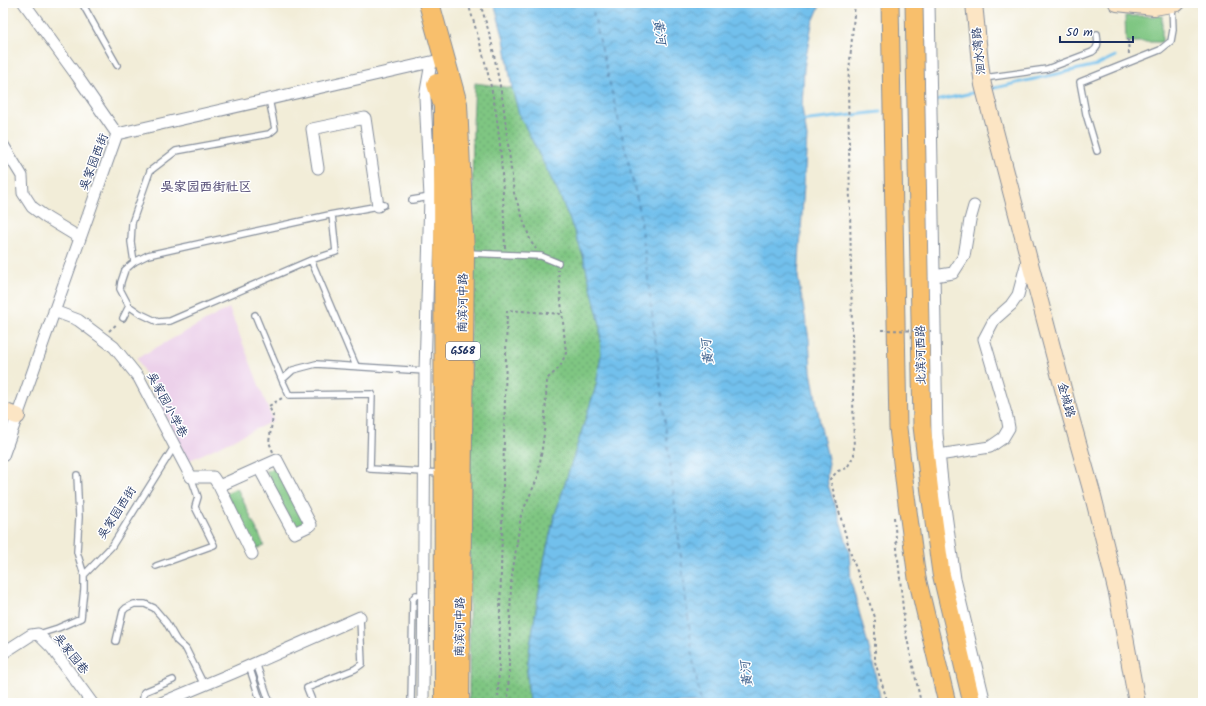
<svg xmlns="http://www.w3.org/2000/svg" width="1206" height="706" viewBox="0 0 1206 706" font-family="Kalam,'LXGW WenKai TC',sans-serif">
<defs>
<pattern id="park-dots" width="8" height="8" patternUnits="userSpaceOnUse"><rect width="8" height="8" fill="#7fc682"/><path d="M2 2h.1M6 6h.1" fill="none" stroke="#67a16e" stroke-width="1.8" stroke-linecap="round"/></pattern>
<pattern id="water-waves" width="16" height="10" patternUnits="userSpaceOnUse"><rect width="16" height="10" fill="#72c0ec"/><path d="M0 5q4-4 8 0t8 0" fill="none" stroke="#5d9cc2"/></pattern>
</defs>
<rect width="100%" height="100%" fill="#fff"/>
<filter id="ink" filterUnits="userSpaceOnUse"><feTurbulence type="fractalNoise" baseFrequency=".025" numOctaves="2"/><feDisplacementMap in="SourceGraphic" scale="8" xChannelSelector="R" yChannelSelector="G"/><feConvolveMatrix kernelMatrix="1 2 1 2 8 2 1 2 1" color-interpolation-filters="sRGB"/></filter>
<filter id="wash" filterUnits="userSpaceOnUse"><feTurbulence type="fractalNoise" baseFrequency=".012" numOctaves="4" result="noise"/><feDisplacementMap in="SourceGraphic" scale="16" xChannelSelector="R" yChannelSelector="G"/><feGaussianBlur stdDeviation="0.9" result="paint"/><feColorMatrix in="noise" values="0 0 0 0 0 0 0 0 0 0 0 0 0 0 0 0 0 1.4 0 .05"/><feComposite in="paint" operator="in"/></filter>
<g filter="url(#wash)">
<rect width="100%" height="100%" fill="#f2edd8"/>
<!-- built -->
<path fill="#ecd1ea" d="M229,308L273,421L188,461L137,358Z"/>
<!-- green -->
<path fill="#7fc682" stroke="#4d7a70" d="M1125,16H1162V42H1126Z
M278,466L306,522L294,528L266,471Z
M237,488L264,545L252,551L226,493Z"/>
<!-- park -->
<path fill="url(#park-dots)" stroke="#4d7a70" d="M475,83L512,88L519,114L560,196L575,233L583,256L600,324L601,355L596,386L554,518L545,556L530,646L527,671L529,703H469L470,332L473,124Z"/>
<!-- water -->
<path fill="url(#water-waves)" stroke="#4678a5" d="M494,3H821L812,24L804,68L802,108L807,137L798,277L809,339L811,371L821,428L829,463L827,475L828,485L838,514L849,550L851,582L873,663L881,703H529L527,671L530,646L545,556L554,518L596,386L601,355L600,324L583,256L575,233L560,196L519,114L512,88L504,39Z"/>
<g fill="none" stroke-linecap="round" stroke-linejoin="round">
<!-- stream -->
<path stroke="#72c0ec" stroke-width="3" d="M990,89L1097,65L1115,56
M935,101L981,91
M800,121L880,112"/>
<!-- ferry -->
<path stroke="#355a89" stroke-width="1" stroke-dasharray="5 4" stroke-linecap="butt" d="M591,3L640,212L694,666L701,703"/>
</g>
</g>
<g filter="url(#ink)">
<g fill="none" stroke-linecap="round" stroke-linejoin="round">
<!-- lane casing -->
<g stroke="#868e9b" stroke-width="8">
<path id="lane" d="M82,3L117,65
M984,78L1047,69L1092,52C1099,48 1098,42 1097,34
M1097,151L1086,114L1080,82L1160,50L1171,41L1173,30L1172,5
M412,200L430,197
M332,215L336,252L311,260L170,321L158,322L139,313L129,306L120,289L121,282L125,270L134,262L148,255L329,215L384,205
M468,253L541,256L558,263
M311,260L356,366
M134,262L131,242L132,223L150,171L176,151L269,134L275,129L269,99
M255,315L282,380
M123,318L129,306
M425,371L316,364L293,370L282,380L289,395L372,394L370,469L441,473
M77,475L79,517L77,552L84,575
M156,566L214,545L195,507L198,497L191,477
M39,634L58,628L81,618L84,589V575L112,546L174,447
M116,641L123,611L126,608L134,604H145L154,608L166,622L177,641L186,649L204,685
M256,663L270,703
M249,666L261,703
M144,703L143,698L144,692L173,680
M313,703L307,688L355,669L362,664L360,617
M411,703L413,599L416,595L424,596"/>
</g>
<!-- street casing -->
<g stroke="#868e9b" stroke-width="13">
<path id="street" d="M24,3L77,76L117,134
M929,3L937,434L944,500L955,579L985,703
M3,145L22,176L23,193L32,207L47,218L80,238
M318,168L312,129L365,118L378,206
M934,276L953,273L964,256L970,220L974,206
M54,311L78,320L114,347L139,378L191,477H213L219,486L259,468
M3,456L117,134L444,59
M932,456L990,447L1003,438L1009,428L1007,417L984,339L994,320L1011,305L1018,295L1028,258
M277,460L311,525L294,533L259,468Z
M219,486L252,554
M3,653L31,635L38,634L52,648L92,703
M161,703L233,673L360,617
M423,703L425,371L430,197L425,97L431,63"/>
</g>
<!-- secondary casing -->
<g stroke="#868e9b" stroke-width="18">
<path id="secondary" d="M974,3L980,63L983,85L1066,400L1093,496L1105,544L1117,593L1137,703
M1117,3L1154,7L1177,3
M3,411L17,416"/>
</g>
<!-- primary casing -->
<g stroke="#868e9b" stroke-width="19">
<path id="primary" d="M890,3L898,428L906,496L917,578L947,703
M914,3L922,426L930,493L941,573L972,703"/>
</g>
<!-- highway casing -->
<g stroke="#868e9b" stroke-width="22">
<path id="highway" d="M429,3L457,104L464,253L459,703
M437,84L444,106L445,703"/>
</g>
<!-- path -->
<path stroke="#868e9b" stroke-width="2" stroke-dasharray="3 3" stroke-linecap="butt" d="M468,3C479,39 490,76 496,113C503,158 503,203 505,248
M480,3L491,39L503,102L514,193L531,242L536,249
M855,3L848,84L854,455L847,468L838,471L830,479L852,558L875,617V662L888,703
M1128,39L1129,55
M109,331L118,323
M273,452L269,442L273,416L269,406L282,398
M894,517L895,528L905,629L921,703
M498,703L507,310L562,314
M508,703L511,583L521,515L538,477L544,434L547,379L560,367L566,353L558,270"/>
<!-- lane -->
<use href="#lane" stroke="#fff" stroke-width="5.5"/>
<!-- street -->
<use href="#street" stroke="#fff" stroke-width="11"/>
<!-- secondary -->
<use href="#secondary" stroke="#fce5c4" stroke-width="16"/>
<!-- primary -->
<use href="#primary" stroke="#f8bf6c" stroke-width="17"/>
<!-- highway -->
<use href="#highway" stroke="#f8bf6c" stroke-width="20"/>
<!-- path-bridge -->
<path stroke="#868e9b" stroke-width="2" stroke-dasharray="3 3" stroke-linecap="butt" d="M882,330L931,331"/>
</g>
</g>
<g text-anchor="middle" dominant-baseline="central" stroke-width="3" stroke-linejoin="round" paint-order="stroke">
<!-- shield labels -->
<rect fill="#fff" stroke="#5f6d8e" stroke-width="1" x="446" y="342" width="34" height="18" rx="3"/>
<g font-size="11" font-weight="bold" fill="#1b2f5e">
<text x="463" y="351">G568</text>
</g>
<!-- street labels -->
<g font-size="12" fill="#1b2f5e" stroke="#fff">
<text transform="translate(979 51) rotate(-96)">洄水湾路</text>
<text transform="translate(94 162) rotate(-69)">吴家园西街</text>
<text transform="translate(463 303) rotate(-89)">南滨河中路</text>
<text transform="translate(921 355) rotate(-91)">北滨河西路</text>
<text transform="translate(1066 400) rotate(75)">金城路</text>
<text transform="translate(167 405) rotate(62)">吴家园小学巷</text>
<text transform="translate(117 513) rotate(-57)">吴家园西街</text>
<text transform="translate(460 627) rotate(-89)">南滨河中路</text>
<text transform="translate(71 654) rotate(52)">吴家园巷</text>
</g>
<!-- water labels -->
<g font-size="13" font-style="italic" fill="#355a89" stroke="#fff">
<text transform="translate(659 32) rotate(81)">黄河</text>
<text transform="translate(708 352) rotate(-97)">黄河</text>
<text transform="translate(747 674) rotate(-97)">黄河</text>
</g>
<!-- neighbourhood labels -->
<g font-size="13" font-weight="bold" fill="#59527a" stroke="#fff">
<text x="206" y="187">吴家园西街社区</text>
</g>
</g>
<!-- margin -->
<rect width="1206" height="706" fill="none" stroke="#fff" stroke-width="16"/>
<!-- scale -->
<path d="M1060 36v6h73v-6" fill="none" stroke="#1b2f5e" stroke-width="2"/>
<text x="1066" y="36" font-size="12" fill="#1b2f5e" stroke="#ffffff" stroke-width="3" paint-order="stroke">50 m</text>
</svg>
